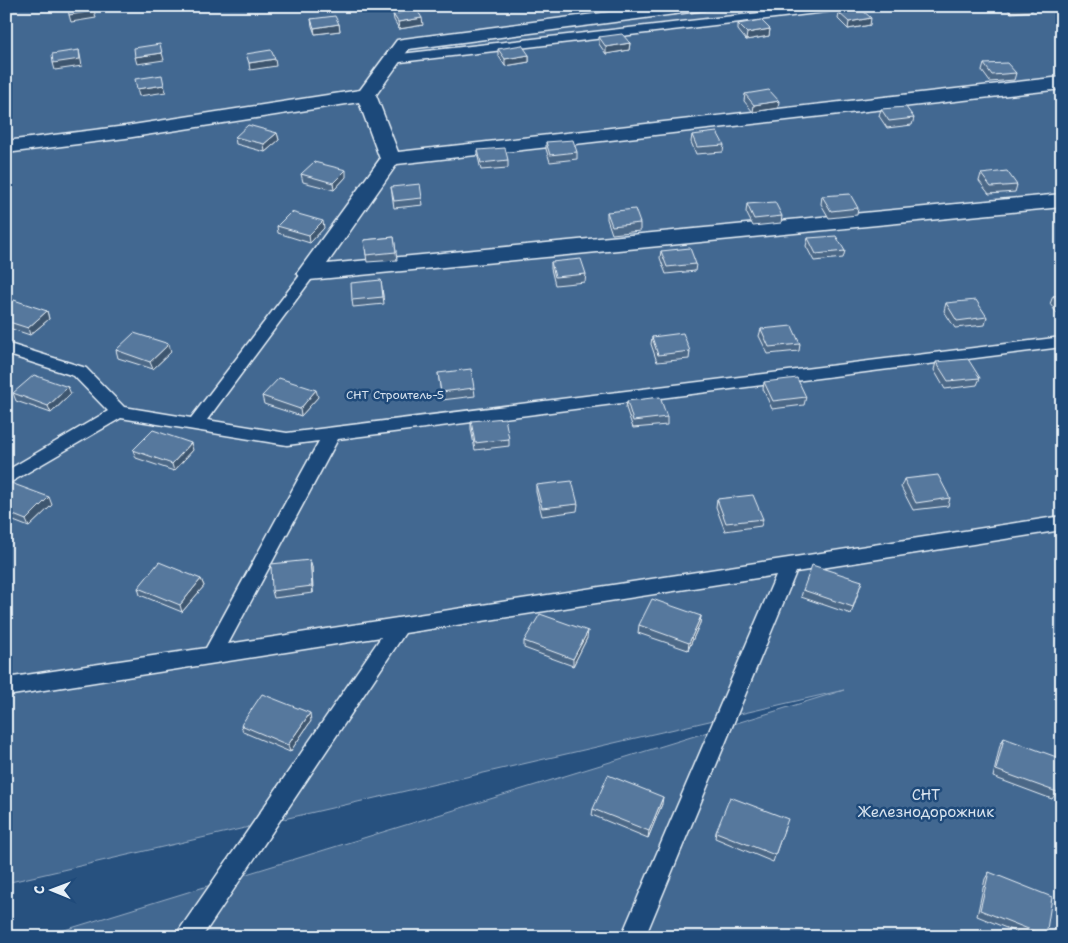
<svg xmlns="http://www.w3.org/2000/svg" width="1068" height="943" viewBox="0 0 1068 943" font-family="'Shantell Sans',sans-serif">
<rect width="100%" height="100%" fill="#27517f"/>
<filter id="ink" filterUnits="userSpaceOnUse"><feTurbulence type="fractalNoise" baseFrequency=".02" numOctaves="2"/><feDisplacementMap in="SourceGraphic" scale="10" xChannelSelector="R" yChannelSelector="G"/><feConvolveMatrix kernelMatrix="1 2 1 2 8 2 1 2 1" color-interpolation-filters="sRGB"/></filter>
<g filter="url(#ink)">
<!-- green -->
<path fill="#436891" stroke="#96acc4" d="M6,6H1062V937H42L844,690L6,883Z"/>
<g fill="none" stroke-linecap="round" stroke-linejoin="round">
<!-- service casing -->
<g stroke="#e8f1f8" stroke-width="3">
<path id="service" d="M820,6H856L851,9L392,63L386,59L392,55Z
M309,269L314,270L316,273L207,420L287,433L1062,337V347L338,439L228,644L1062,516V530L796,572L645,937H621L776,575L405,633L202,937H176L180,929L381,637L6,696V678L206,648L319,441L287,445L121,418L6,485V471L108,411L74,376L6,354V343L86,368L124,407L191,418L304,270Z"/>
</g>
<!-- minor casing -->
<g stroke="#e8f1f8" stroke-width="3">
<path id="minor" d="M655,6H707L704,10L698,11L409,49L376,95L398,152L1062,77V89L397,164L327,264L1062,194V207L309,280L301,278L297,273L380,159L359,102L126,138L6,153V141L126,126L360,90L397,40L403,39Z"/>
</g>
<!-- service -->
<use href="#service" fill="#1f4a7a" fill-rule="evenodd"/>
<!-- minor -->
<use href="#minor" fill="#1f4a7a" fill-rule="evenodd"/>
</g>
<!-- wall -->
<path fill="#4b6787" stroke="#e8f1f8" d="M1005,6H1034L1032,11L1011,13Z
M839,13L870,25L848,29L838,19Z
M393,14L423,25L399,29L394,20Z
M311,19L339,24L340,31L315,34L312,26Z
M738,24L770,29L769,36L746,40L738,30Z
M599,37L630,43L629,50L606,54L599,44Z
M498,49L529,55V62L505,66L498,55Z
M984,64L1016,73L1014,80L990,82L982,71Z
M745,94L778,108L753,112L744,101Z
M881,109L914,118L912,125L887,128L879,116Z
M277,133L279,140L265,152L236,144L235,137Z
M692,135L724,145L723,152L696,154L691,142Z
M546,142L577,152V159L550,162L546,149Z
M478,150L508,160V168L481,170L478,157Z
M301,174L346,177L334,190L303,182Z
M981,174L1017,185L1015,192L989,194L979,181Z
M391,187L422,198L423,205L394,208Z
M822,196L858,208L857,215L829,218L821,204Z
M747,204L782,216L781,223L753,226L746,212Z
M607,212L640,223V231L612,234L607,219Z
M277,226L324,228L310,243L278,233Z
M394,237L397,260L367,262L364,240Z
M808,238L845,251L843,258L814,261L806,246Z
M661,251L696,264L695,271L666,274L660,258Z
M551,262L586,274L585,282L555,285L551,269Z
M381,280L384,304L353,307L352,300Z
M1062,295V320L1050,304L1053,296Z
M946,303L987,317L985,325L955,328L944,311Z
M6,307L47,311L49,319L30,335L6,327Z
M761,329L800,344L799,351L768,354L759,336Z
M652,337L690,351L689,359L657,362L651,344Z
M1062,343V359L1056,351L1059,344Z
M116,350L171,352L153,369L118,358Z
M936,362L980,378L977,385L945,389L934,370Z
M438,373L474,388L475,396L442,400Z
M764,382L806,397L804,405L772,409L763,389Z
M13,393L71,394L51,413L16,401Z
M262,396L318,397L301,416L264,404Z
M627,401L667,417V425L633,428L626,408Z
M471,421L509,439V446L475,450L471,429Z
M133,450H193L174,471L136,458Z
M904,479L950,498L948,506L913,510L901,487Z
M536,485L578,504L577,511L542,516L536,492Z
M6,487L52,505L29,527L6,518Z
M717,499L763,519L761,526L725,531L716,507Z
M312,567L313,593L274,598L272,591Z
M201,579L204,586L182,612L140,595L138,588Z
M862,581L851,614L801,597L803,590Z
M701,616L700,623L688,650L638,633L639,625Z
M587,638L573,666L524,648V641Z
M311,721L290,752L243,732L241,725Z
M1004,738L1057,792L1052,799L993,777L1000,745Z
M662,804L648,838L592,815L593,809Z
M785,826L773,862L715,838L716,832Z
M989,872L1046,936L1045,937H1028L977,916L985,879Z"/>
<!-- shaded-wall -->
<path fill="#3d546e" stroke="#e8f1f8" d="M93,6L96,18L71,22L69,15Z
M422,18L423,25L399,29L398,22Z
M871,18L870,25L848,29L849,22Z
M339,24L340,31L315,34L314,28Z
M770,29L769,36L746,40L747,33Z
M630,43L629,50L606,54V47Z
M79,50L82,66L55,70L53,63Z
M162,53L164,60L137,64L135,57Z
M529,55V62L505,66V59Z
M275,59L276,66L250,70L249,63Z
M164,85L166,92L139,96L137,89Z
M779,101L778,108L753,112L754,105Z
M277,133L279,140L265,152L264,144Z
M346,170V177L334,190L333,183Z
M323,221L324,228L310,243L309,235Z
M47,311L49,319L30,335L28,328Z
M169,344L171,352L153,369L150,362Z
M68,387L71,394L51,413L48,406Z
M316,390L318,397L301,416L300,409Z
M191,443L193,450L174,471L172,464Z
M49,497L52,505L29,527L26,520Z
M310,560L312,567L313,593L312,586Z
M201,579L204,586L182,612L180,605Z
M701,616L700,623L688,650L689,643Z
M588,631L587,638L573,666V659Z
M310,713L311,721L290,752L288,745Z
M663,797L662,804L648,838L649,831Z"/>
<!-- building -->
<path fill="#57789d" stroke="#e8f1f8" d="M72,6H93L94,11L69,15L68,7Z
M861,9L871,18L849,22L839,13Z
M417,10L422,18L398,22L393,14Z
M335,16L339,24L314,28L311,19Z
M761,20L770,29L747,33L738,24Z
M622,34L630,43L606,47L599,37Z
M160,44L162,53L135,57L134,48Z
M522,45L529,55L505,59L498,49Z
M79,50L80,59L53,63L52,54Z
M271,50L275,59L249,63L246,54Z
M1007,63L1016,73L992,75L984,64Z
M162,75L164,85L137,89L135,79Z
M769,90L779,101L754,105L745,94Z
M906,107L914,118L889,121L881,109Z
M248,125L277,133L264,144L235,137Z
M717,132L724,145L697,147L692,135Z
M573,140L577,152L550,155L546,142Z
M505,148L508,160L481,163L478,150Z
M314,162L346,170L333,183L301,174Z
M1007,171L1017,185L991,187L981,174Z
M420,184L422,198L394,201L391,187Z
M850,194L858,208L831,211L822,196Z
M775,202L782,216L754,219L747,204Z
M635,209L640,223L612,226L607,212Z
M291,212L323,221L309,235L277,226Z
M836,236L845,251L816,254L808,238Z
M394,237L396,252L366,255L364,240Z
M690,248L696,264L667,267L661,251Z
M581,259L586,274L555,277L551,262Z
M381,280L383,297L352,300L351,283Z
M1062,295V308L1053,296Z
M14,300L47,311L28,328L6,321V307Z
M976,300L987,317L957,321L946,303Z
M792,326L800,344L769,347L761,329Z
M134,333L169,344L150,362L116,350Z
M683,333L690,351L658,355L652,337Z
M968,359L980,378L948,381L936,362Z
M471,369L474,388L441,392L438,373Z
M34,375L68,387L48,406L13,393Z
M279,378L316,390L300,409L262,396Z
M797,378L806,397L773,401L764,382Z
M660,397L667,417L633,421L627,401Z
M505,418L509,439L475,443L471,421Z
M153,430L191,443L172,464L133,450Z
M938,475L950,498L916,503L904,479Z
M572,481L578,504L542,508L536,485Z
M11,483L49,497L26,520L6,512V487Z
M753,495L763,519L726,523L717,499Z
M310,560L312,586L272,591L271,564Z
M159,562L201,579L180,605L138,588Z
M812,565L862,581L853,607L803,590Z
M652,599L701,616L689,643L639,625Z
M540,614L588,631L573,659L524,641Z
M262,694L310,713L288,745L241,725Z
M1004,738L1062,759L1057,792L996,770Z
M608,775L663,797L649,831L593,809Z
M730,797L788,819L775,855L716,832Z
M989,872L1052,897L1046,936L980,910Z"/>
</g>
<g text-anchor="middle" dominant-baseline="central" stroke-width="5" stroke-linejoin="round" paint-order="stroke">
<!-- park labels -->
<g font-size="12" fill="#d8e3ee" stroke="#1f4a7a">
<text x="395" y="395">СНТ Строитель-5</text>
</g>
<!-- near-park labels -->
<g font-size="15" fill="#d8e3ee" stroke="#1f4a7a">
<text x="926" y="795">СНТ<tspan x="926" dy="17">Железнодорожник</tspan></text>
</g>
</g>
<!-- margin -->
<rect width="1068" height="943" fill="none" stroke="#1f4a7a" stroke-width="25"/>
<rect x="12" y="12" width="1043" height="918" fill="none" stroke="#e8f1f8" stroke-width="2" filter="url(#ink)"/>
<!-- north arrow -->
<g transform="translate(52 890) rotate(271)" stroke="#1f4a7a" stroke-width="4" paint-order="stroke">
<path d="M0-4L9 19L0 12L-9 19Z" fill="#e8f1f8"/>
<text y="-8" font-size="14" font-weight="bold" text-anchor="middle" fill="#e8f1f8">С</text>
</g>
</svg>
